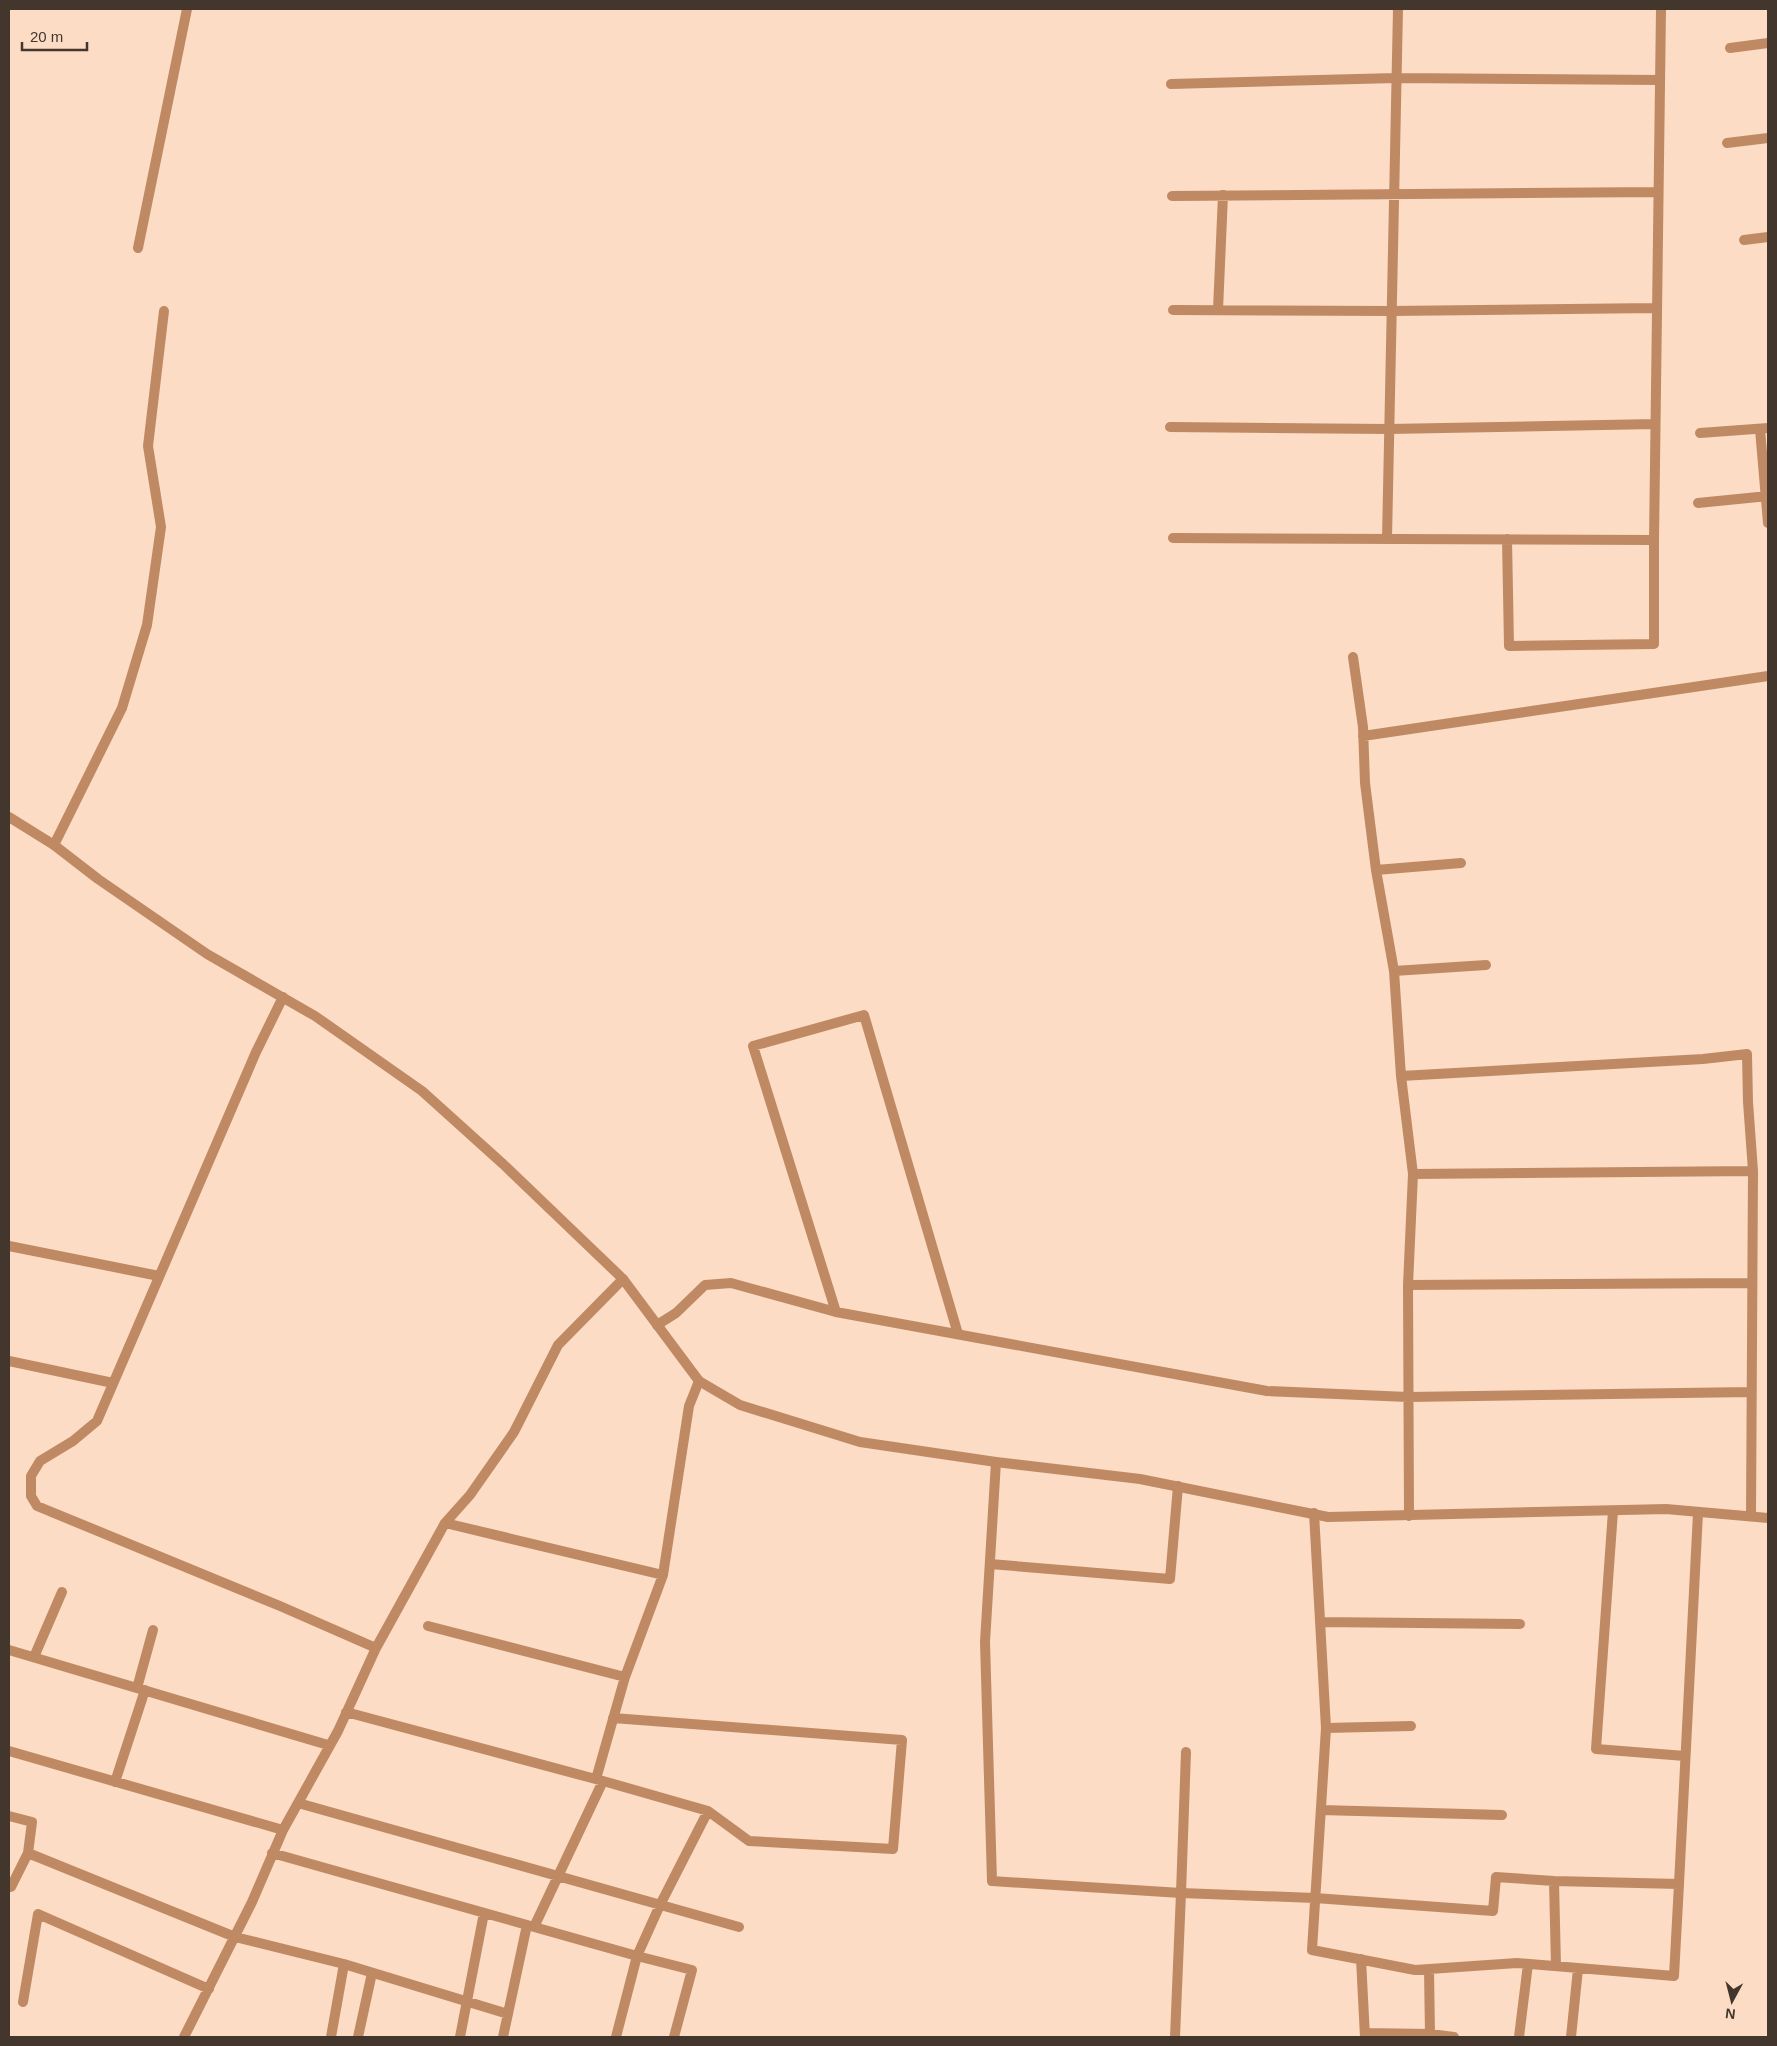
<svg xmlns="http://www.w3.org/2000/svg" width="1777" height="2046" viewBox="0 0 1777 2046" font-family="Arial,sans-serif">
<rect width="100%" height="100%" fill="#fcdcc5"/>
<g fill="none" stroke-linecap="round" stroke-linejoin="round">
<!-- minor -->
<path stroke="#bf8a63" stroke-width="10" d="M1730,48L1768,43
M1171,84L1396,78L1660,80
M1727,143L1768,138
M1172,196L1658,192
M1744,240L1768,237
M138,248L187,9
M1173,310L1392,311L1657,308
M1218,310L1223,195
M1170,427L1389,429L1655,424
M1760,429L1768,523
M1700,433L1768,428
M1698,503L1768,496
M1173,538L1654,540L1661,9
M1387,539L1398,9
M1507,539L1509,646L1654,644V540
M1353,657L1363,727L1365,783L1376,870
M1363,736L1768,676
M54,845L122,708L147,625L161,527L148,446L164,311
M1394,971L1486,965
M283,997L256,1052L97,1421L73,1441L40,1461L31,1476V1496L37,1506L280,1606L376,1648
M1401,1076L1394,971L1376,870L1461,863
M1413,1174L1753,1171
M9,1246L159,1276
M1408,1285L1752,1283
M836,1312L753,1046L864,1015L958,1334
M657,1325L676,1313L705,1285L731,1283L836,1312L1267,1391L1408,1397L1751,1392
M9,1361L113,1383
M996,1462L985,1642L992,1881L1181,1893L1175,2037
M1613,1511L1596,1749L1685,1756
M1314,1513L1326,1728L1312,1950L1415,1970L1517,1963L1674,1976L1679,1884
M1409,1516L1408,1285L1413,1174L1401,1076L1703,1059L1747,1054L1748,1102L1753,1171L1751,1516
M445,1523L663,1575
M990,1564L1170,1579L1178,1486
M1320,1622L1520,1624
M428,1626L625,1677
M9,1650L328,1745
M34,1657L62,1592
M137,1688L153,1630
M346,1712L603,1781L708,1811L660,1905L637,1956L616,2037
M613,1718L902,1740L893,1849L749,1841L708,1811
M1326,1728L1411,1726
M9,1751L283,1830
M1186,1752L1181,1893L1315,1898L1493,1911L1496,1877L1554,1881L1679,1884L1698,1513
M596,1779L625,1677L663,1575L689,1406L699,1381
M115,1782L145,1690
M298,1803L739,1927
M1321,1810L1502,1815
M9,1816L32,1822L28,1853
M272,1853L637,1956L692,1970L674,2037
M1554,1881L1556,1966
M9,1887H11L28,1853L235,1937L344,1964L331,2037
M534,1927L603,1781
M1361,1959L1365,2037
M344,1964L508,2014
M23,2002L38,1914L209,1989
M1365,2033L1430,2034L1429,1969
M1430,2034L1454,2037
M184,2037L252,1902L283,1830L338,1731L376,1648L445,1523L470,1495L514,1432L558,1345L623,1279
M358,2037L372,1973
M460,2037L484,1913
M503,2037L527,1925
M1519,2037L1528,1964
M1571,2037L1578,1969"/>
<!-- tertiary -->
<path stroke="#bf8a63" stroke-width="10" d="M9,817L54,845L98,879L207,954L315,1016L422,1091L503,1164L623,1279L699,1381L740,1405L860,1442L996,1462L1140,1479L1328,1517L1666,1509L1768,1518"/>
</g>
<!-- border -->
<rect width="1777" height="2046" fill="none" stroke="#43362d" stroke-width="20"/>
<!-- north arrow -->
<g transform="translate(1732 2001) rotate(187)" stroke="#fcdcc5" stroke-width="4" paint-order="stroke">
<path d="M0-4L9 19L0 12L-9 19Z" fill="#43362d"/>
<text y="-8" font-size="14" font-weight="bold" text-anchor="middle" fill="#43362d">N</text>
</g>
<!-- scale -->
<path d="M22 42v8h65v-8" fill="none" stroke="#43362d" stroke-width="2.5"/>
<text x="30" y="42" font-size="15" fill="#43362d" stroke="#fcdcc5" stroke-width="4" paint-order="stroke">20 m</text>
</svg>
